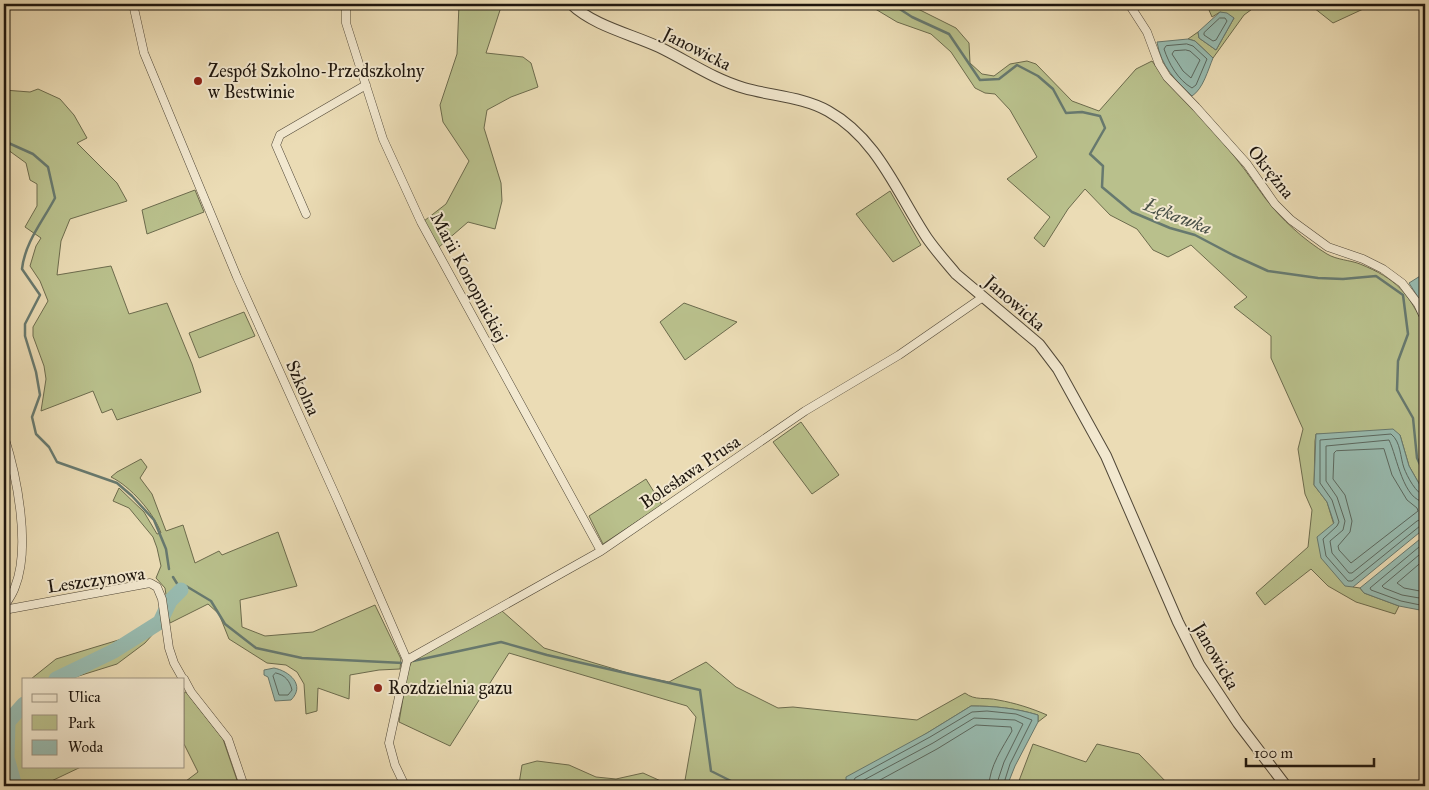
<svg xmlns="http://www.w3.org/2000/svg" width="1429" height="790" viewBox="0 0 1429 790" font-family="'IM FELL Great Primer',serif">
<rect width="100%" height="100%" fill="#ebdcb5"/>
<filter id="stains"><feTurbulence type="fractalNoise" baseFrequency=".004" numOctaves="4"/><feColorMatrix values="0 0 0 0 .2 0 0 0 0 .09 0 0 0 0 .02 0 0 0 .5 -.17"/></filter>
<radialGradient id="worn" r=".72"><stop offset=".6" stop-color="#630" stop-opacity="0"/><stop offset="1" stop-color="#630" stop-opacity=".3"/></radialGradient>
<!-- green -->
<path fill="#b9c08c" stroke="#6c6b4d" d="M459,4H502L486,53L523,57L531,63L538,87L511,97L487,110L484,128L501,183L502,201L495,229L468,222L439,247L424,221L446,204L469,161L443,122L440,105L457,54Z
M867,4H908L956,28L969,43L970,63L982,74L994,76L1010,64L1027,61L1036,64L1072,101L1099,111L1136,69L1152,61L1162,75C1190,106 1220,137 1245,170C1252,179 1258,189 1265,198C1282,220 1304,240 1327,254C1337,260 1350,260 1360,264C1397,279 1409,293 1425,329V494L1409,466L1400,435L1316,434L1315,441L1314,485L1327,502L1353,587L1360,588L1364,593L1399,606L1395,614L1356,602L1328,586L1311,569L1265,605L1256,593L1308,547L1312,510L1305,494L1298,449L1303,429L1271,358V336L1234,307L1247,297L1191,245L1168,257L1153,250L1137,229L1110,215L1085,189L1068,209L1044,247L1034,238L1050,217L1007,179L1037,157L1010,110L995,94L985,93L975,88L951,52L931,34L897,22Z
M1223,4H1259L1244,15L1213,58L1195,41L1188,39L1198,32L1199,38L1216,50L1234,18L1220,12L1212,17L1209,10Z
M1309,4H1374L1333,23Z
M38,89L60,99L74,115L87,138L77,143L117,183L127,201L70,219L61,241L57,275L111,266L129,314L167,303L192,364L201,392L117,420L112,409L102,413L93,391L41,411L46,379L44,366L33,336V327L48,301L40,281L30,266L36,246L41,238L25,227L37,206V184L30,180L26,163L4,147V90L30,92Z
M195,190L204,212L147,234L142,210Z
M890,191L921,245L893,262L856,214Z
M684,303L737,322L685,360L660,322Z
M244,312L255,336L199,358L189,333Z
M801,422L839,475L812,494L773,442Z
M141,459L147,467L140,478L152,494L166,531L183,525L195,563L219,551L222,555L278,532L297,586L240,600L242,627L265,636L313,632L375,605L401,659L400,669L379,670L350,675L349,699L318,688L317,711L306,714L304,684L297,672L286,665L267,663L229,639L219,614L208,604L170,623L165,588L156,578L161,566L157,548L153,537L129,508L113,501L119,488L144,512L157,534L161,533C154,513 130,486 111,477L117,472Z
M646,479L662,505L603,544L589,516Z
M502,611L544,648L638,676L669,682L706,662L736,687L778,708L793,707L917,720L965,693C975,701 986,697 998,700C1015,703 1031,708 1047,715L1038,722V715C1015,708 994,706 971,706L846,783L857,786H684L696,717L687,706L509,653L450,746L399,722L408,669L412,661Z
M160,615L162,624L145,643L117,664L69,679H31L56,659L135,635Z
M186,692L223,739L239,786H189L186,781L198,772L184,744V693Z
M24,694V766H83L43,785V786H10L4,761V717L22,702Z
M1033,744L1086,762L1097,744L1139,754L1170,786H1017Z
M537,761L569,765L596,777L616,779L643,773L672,786H643L636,783H629L628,786H619L613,784C597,789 582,785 566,783C550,780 535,781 519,784L522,765Z"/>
<!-- water -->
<path fill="#98bbb0" stroke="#67796f" d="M1220,12L1227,13L1234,18L1216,50L1199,38L1198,32Z
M1188,39L1195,41L1213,58C1208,70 1203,89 1192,96C1175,80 1161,66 1157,42Z
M1425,273V308L1409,283Z
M1393,429L1400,435L1409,466L1425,494V528L1353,587L1345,586L1321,558L1317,537L1334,523L1327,502L1314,485L1316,434Z
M1425,535V611L1399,606L1364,593L1360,588Z
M274,668C289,671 306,685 291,700L275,701L268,677L264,675V670Z
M971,706C994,706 1015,708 1038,715V722L1015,766L1007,786H857L846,783V777L927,733Z"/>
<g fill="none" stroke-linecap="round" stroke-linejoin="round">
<!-- shore -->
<path stroke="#5b685f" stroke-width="1" d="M1220,18H1225L1227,21L1216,40L1213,41L1204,35V33Z
M1187,44L1193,46L1207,59L1196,85L1192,88C1178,80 1169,64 1164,49L1166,46Z
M1186,50L1190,51L1200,60L1191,78L1183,71L1172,54L1174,51Z
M1384,449L1392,475L1407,500L1417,508L1418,511L1351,563L1339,550L1338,546L1350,532L1352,521L1345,495L1333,479L1334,453L1336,451Z
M1425,496C1416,494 1407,476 1404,468C1400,457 1401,442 1391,434L1320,440V483L1332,500L1339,522L1337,526L1323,539L1326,556L1348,581H1352L1420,526L1425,525
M1425,502C1403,501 1397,456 1389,440L1326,446V481L1337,497L1345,521L1343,530L1330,541L1332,553L1349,573H1352L1417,521L1425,518
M1425,542L1370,588L1371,590L1401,601L1425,606
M1425,550L1382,586L1384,588L1402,595L1425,599
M1425,559L1397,583L1404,588L1425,592
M276,673C285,675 290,681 292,690L288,695H279L273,676Z
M855,786L854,780L855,778L930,737L972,712L987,711L1016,714L1032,720L1010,764L1003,786
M861,786L862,781L933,743L974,718L1015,720L1023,724L1004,762L996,786
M869,786L937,749L976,725L1011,727L1012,731C1003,747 989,767 989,786"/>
<!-- stream -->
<path stroke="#67796f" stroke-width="2.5" d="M892,4L912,17L949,34L980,80L999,79L1017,65L1038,76L1053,89L1066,113L1082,112L1100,116L1105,128L1090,154L1103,166L1102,187L1132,212L1170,228L1195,235L1233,255L1268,271L1318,278L1343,279L1376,276L1403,295L1408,334L1398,361L1397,390L1413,418L1417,458L1425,475
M4,141L33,154L48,167L55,198C43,221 25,242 22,269L40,295L25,324V336L36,372L40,395L32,417L36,434L49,447L57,462L117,483L132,496L154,520L166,549L169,569
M173,577L181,590L186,586L211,601L225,624L256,648L302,658L403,663
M413,661L501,642L547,655L700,690L711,771L741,786"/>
<!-- river -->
<path stroke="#98bbb0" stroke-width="15" d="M56,679L114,651L160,622L170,601L181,590
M15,786L7,758L8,722L24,704"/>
<!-- minor casing -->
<g stroke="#514838" stroke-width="9">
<path id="minor" d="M133,4L144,53L237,277L338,501L407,660L389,743L395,765L405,786
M346,4V23L383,139L421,222L601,551
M1129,4L1147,32L1159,64L1167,77L1196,107L1247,164L1275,204L1291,220L1328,247L1363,259L1383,269L1402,283L1418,304L1425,319
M306,214L276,145L280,135L366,85
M4,436C17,476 31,547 15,587C13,594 8,600 4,607
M4,610L150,583L157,587L162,599L169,648L174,663L183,679
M407,660L601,551L805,411L899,355L983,297
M184,679L191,692L228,739L244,786"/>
</g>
<!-- tertiary casing -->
<g stroke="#514838" stroke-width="12">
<path id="tertiary" d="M571,4C594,26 631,34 659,47C688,61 713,79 744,88C772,96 803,97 828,111C878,139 897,193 927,238C936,251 946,262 956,274L1039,344L1058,369L1106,456L1178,622L1199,664L1238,723L1286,786"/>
</g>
<!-- minor -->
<use href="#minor" stroke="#f2e8cf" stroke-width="8"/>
<!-- tertiary -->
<use href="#tertiary" stroke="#f2e8cf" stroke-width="10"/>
</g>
<!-- markers -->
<g fill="#8f2418" stroke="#f2e8cf" stroke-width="2">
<circle cx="198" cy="81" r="5"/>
<circle cx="378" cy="688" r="5"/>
</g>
<g text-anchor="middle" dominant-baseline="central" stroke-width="4" stroke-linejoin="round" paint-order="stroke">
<!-- street labels -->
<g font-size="18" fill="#1e160e" stroke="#f2e8cf">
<text transform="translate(697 49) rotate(27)">Janowicka</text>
<text transform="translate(1271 172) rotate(51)">Okrężna</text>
<text transform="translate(469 277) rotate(62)">Marii Konopnickiej</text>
<text transform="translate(1015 303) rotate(41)">Janowicka</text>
<text transform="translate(303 388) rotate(66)">Szkolna</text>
<text transform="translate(690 472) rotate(-34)">Bolesława Prusa</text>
<text transform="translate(96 580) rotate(-8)">Leszczynowa</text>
<text transform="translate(1216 656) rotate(60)">Janowicka</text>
</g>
<!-- poi labels -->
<g font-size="18" fill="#1e160e" stroke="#f2e8cf" text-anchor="start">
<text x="208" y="71">Zespół Szkolno-Przedszkolny<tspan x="208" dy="21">w Bestwinie</tspan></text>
<text x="388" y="688">Rozdzielnia gazu</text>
</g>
<!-- water labels -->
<g font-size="19" font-style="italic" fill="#495047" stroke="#f2e8cf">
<text transform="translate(1178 216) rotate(21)">Łękawka</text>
</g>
</g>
<!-- margin -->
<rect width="1429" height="790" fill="none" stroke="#ebdcb5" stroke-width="20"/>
<rect x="5" y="5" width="1419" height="780" fill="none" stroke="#1e160e" stroke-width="2.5"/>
<rect x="10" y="10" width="1409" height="770" fill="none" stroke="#1e160e"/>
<!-- legend -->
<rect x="22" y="678" width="162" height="90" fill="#f2e8cf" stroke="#9d9482"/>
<rect x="32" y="694" width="25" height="8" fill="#f2e8cf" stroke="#9d9482"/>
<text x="68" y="702" font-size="15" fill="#1e160e">Ulica</text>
<rect x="32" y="715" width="25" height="15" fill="#b9c08c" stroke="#9d9482"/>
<text x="68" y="728" font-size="15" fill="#1e160e">Park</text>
<rect x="32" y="740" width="25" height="15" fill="#98bbb0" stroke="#9d9482"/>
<text x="68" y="752" font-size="15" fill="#1e160e">Woda</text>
<!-- scale -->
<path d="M1246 758v8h128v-8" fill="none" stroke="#1e160e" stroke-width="2.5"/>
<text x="1254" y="758" font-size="15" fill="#1e160e" stroke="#f2e8cf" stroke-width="4" paint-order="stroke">100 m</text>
<rect width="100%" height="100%" filter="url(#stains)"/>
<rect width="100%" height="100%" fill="url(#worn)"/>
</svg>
